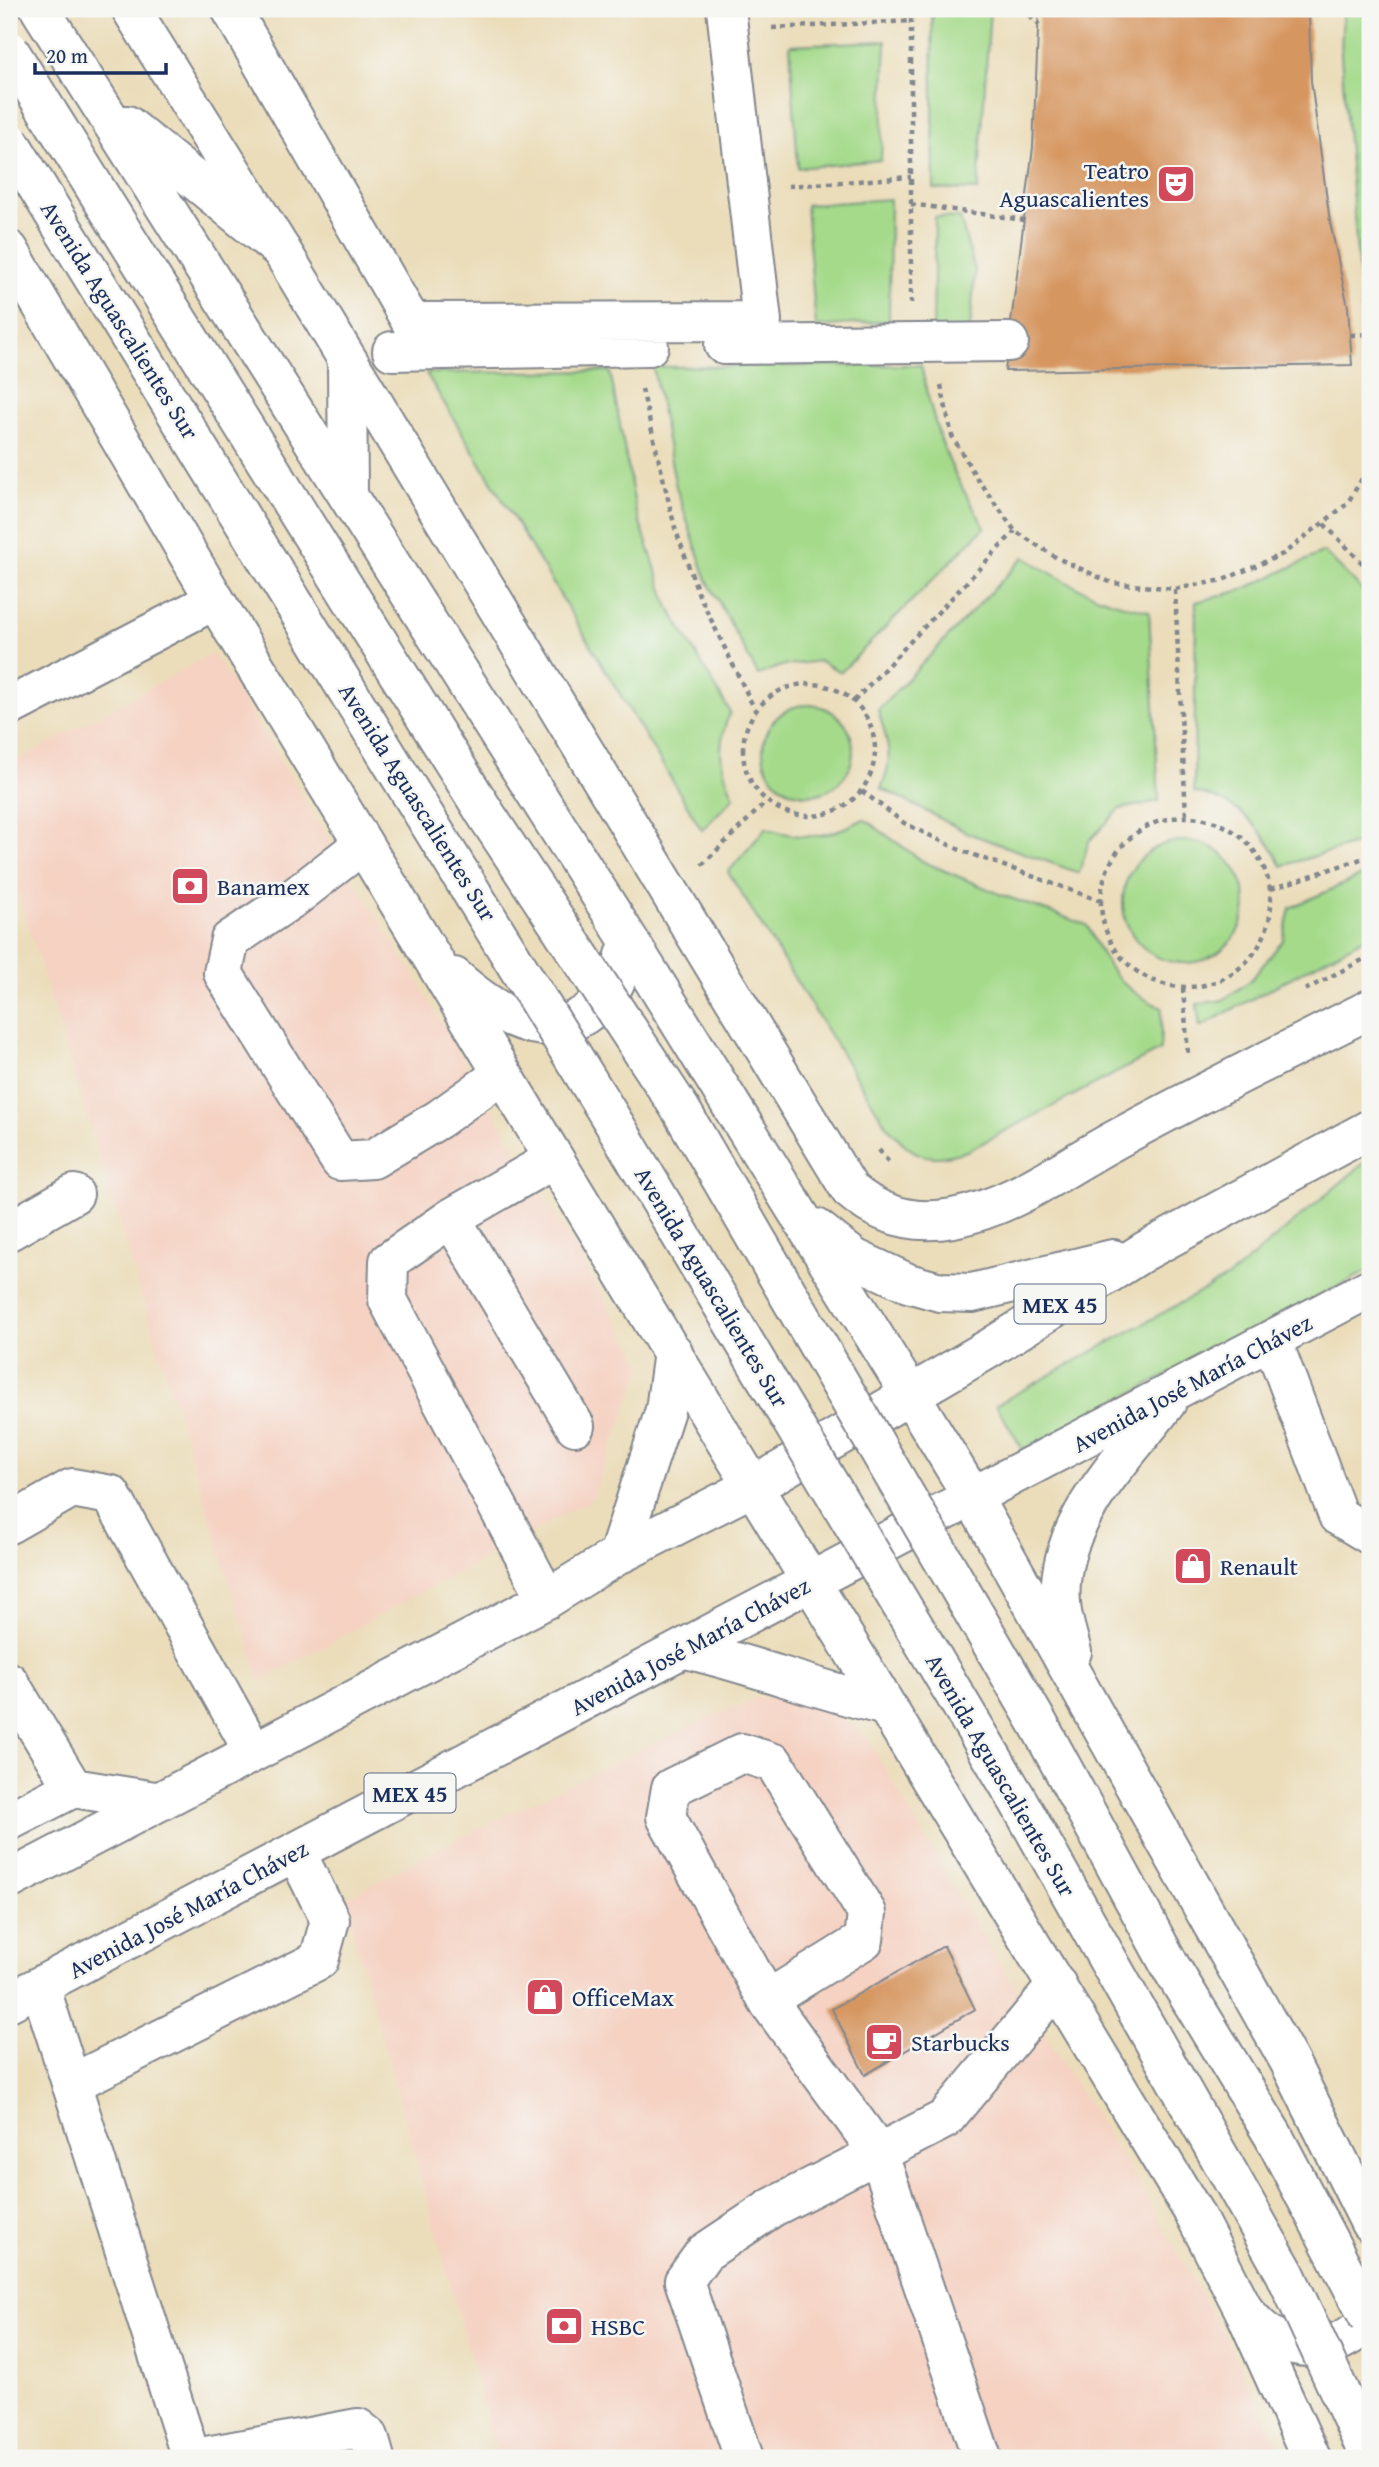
<svg xmlns="http://www.w3.org/2000/svg" width="1379" height="2467" viewBox="0 0 1379 2467" font-family="'Gentium Book Plus',serif">
<rect width="100%" height="100%" fill="#f6f6f2"/>
<filter id="ink" filterUnits="userSpaceOnUse"><feTurbulence type="fractalNoise" baseFrequency=".0143" numOctaves="2"/><feDisplacementMap in="SourceGraphic" scale="14" xChannelSelector="R" yChannelSelector="G"/><feConvolveMatrix kernelMatrix="1 2 1 2 8 2 1 2 1" color-interpolation-filters="sRGB"/></filter>
<filter id="wash" filterUnits="userSpaceOnUse"><feTurbulence type="fractalNoise" baseFrequency=".00686" numOctaves="4" result="noise"/><feDisplacementMap in="SourceGraphic" scale="28" xChannelSelector="R" yChannelSelector="G"/><feGaussianBlur stdDeviation="1.57" result="paint"/><feColorMatrix in="noise" values="0 0 0 0 0 0 0 0 0 0 0 0 0 0 0 0 0 1.4 0 .05"/><feComposite in="paint" operator="in"/></filter>
<g filter="url(#wash)">
<rect width="100%" height="100%" fill="#ebddba"/>
<!-- built -->
<path fill="#f5d2c2" d="M213,653L414,976L643,1365L592,1499L260,1681L9,862V765Z
M784,1695L814,1702L841,1717L868,1739L960,1899L1145,2195L1229,2344L1284,2458H498L344,1899L459,1838L682,1729L757,1698Z"/>
<!-- green -->
<path fill="#a4da8a" stroke="#608474" stroke-width="2" d="M932,9H990L978,190L934,189Z
M1343,9H1370V313H1362L1341,55Z
M886,41L881,160L798,168L790,45Z
M890,199L889,321L816,327L806,205Z
M935,217L960,218L975,271L970,329L933,333Z
M921,365C935,433 948,468 985,527L841,672L820,661L781,666L758,675L706,578L676,487L653,367Z
M610,371L636,511L669,608L730,712C716,747 719,763 734,797L702,830L426,373Z
M1324,552L1370,598V836L1355,844L1282,866C1264,829 1236,800 1194,792L1196,602L1242,590Z
M1024,557C1068,584 1097,601 1149,611L1159,801L1120,809L1089,841L1079,873L968,833L881,788C895,759 887,740 878,710Z
M763 750a45 45 0 1 1 90 0a45 45 0 1 1-90 0Z
M864,819L924,862L1002,895L1087,925C1109,970 1115,985 1162,1008L1160,1050L967,1151C925,1163 915,1158 886,1125L728,872L766,828C806,842 826,838 864,819Z
M1123 902a61 61 0 1 1 122 0a61 61 0 1 1-122 0Z
M1370,872V935L1200,1027L1197,1004L1223,1000L1251,980L1283,940L1290,908Z
M1370,1158V1270L1023,1450L996,1405L1230,1276Z"/>
<g id="blocks">
<!-- building -->
<path fill="#d69661" d="M1039,9H1315V16L1309,15L1311,81L1330,222L1348,307L1352,365L1005,371L1033,147Z
M944,1946L975,2009L865,2075L832,2009Z"/>
</g>
</g>
<g filter="url(#ink)">
<use href="#blocks" fill-opacity="0" stroke="#83868c" stroke-width="2"/>
<g fill="none" stroke-linecap="round" stroke-linejoin="round">
<!-- minor casing -->
<g stroke="#83868c" stroke-width="42">
<path id="minor" d="M131,9L281,250L850,1190C880,1216 914,1225 953,1218C1013,1207 1063,1168 1115,1140C1199,1094 1285,1052 1370,1009
M231,9L411,322L762,321L726,9
M724,345L1009,342
M392,351L649,346
M9,707L215,600
M363,844L295,897L230,940L223,973L340,1161L373,1159L439,1119L502,1074
M554,1159L451,1218L575,1426
M451,1218L389,1261L388,1300L547,1599
M9,1231L74,1194
M1272,1340L1338,1516L1370,1535
M9,1524L72,1488L111,1495L253,1751
M9,1682L73,1788
M9,1821L73,1788L155,1801
M40,1986L191,2458
M767,2000L864,1940L867,1913L774,1763L742,1753L671,1788L666,1817L767,2000L878,2152L982,2458
M71,2084L319,1960L330,1920L296,1852
M196,2458L358,2428L369,2437L375,2458
M744,2458L684,2281L704,2253L773,2207L945,2119L1057,1985"/>
</g>
<!-- major casing -->
<g stroke="#83868c" stroke-width="42">
<path id="major" d="M40,9L630,942L910,1394L973,1498L1289,2061L1370,2223
M127,125L281,250
M9,250L215,600L1194,2213L1245,2312L1311,2458
M347,362L348,495
M454,977C503,1020 561,1056 612,988C620,976 624,956 630,942
M816,1228L854,1258L908,1283L940,1292L972,1293L1113,1259
M618,1555L665,1410L673,1352
M686,1649C754,1665 818,1690 886,1706
M1072,1652C1068,1636 1062,1620 1061,1604C1054,1523 1123,1461 1167,1402
M9,1880L547,1599L618,1555L754,1486L990,1348L1145,1251L1370,1129
M9,2002L1370,1288
M1249,2316C1282,2357 1337,2357 1370,2318"/>
</g>
<!-- path -->
<path stroke="#83868c" stroke-width="4.5" stroke-dasharray="5 5" stroke-linecap="butt" d="M911,9V303
M1022,9L1039,25
M772,28L910,21
M788,186L911,177
M911,204L1024,220
M1351,335L1370,334
M941,385L952,436L976,477L1015,531L1057,558L1112,583L1175,589L1223,580L1283,554L1347,504L1370,465
M642,389L675,528L699,595L755,710
M1324,524L1370,571
M1175,590L1186,816
M743 750a66 66 0 1 1 132 0a66 66 0 1 1-132 0Z
M854,701L1015,531
M862,791L904,823L960,850L1101,901
M1101 902a85 85 0 1 1 170 0a85 85 0 1 1-170 0Z
M702,865L766,802
M1271,889L1370,856
M1183,988L1188,1054
M1305,990L1370,956
M879,1150L891,1165"/>
<!-- minor -->
<use href="#minor" stroke="#fff" stroke-width="38"/>
<!-- major -->
<use href="#major" stroke="#fff" stroke-width="38"/>
<!-- major-bridge casing -->
<g stroke="#83868c" stroke-width="42" stroke-linecap="butt">
<path id="major-bridge" d="M9,50L487,816L681,1110L1039,1725L1169,1964L1273,2135L1370,2320
M9,141L615,1125L1017,1799L1285,2273L1370,2458"/>
</g>
<!-- major-bridge -->
<use href="#major-bridge" stroke="#fff" stroke-width="38"/>
</g>
</g>
<!-- icons -->
<defs>
<g id="theatre-square" transform="scale(2.0125)"><rect x="-9" y="-9" width="18" height="18" rx="4" fill="#d1495b" stroke="#f6f6f2"/><path d="M-5-5.5Q0-4 5-5.5V0Q5 5 0 6Q-5 5-5 0ZM-3.3-2.5H-1v1.5H-3.3ZM1-2.5H3.3v1.5H1ZM-2.8 1Q0 5.5 2.8 1Z" fill="#fff"/></g>
<g id="bank-square" transform="scale(2.0125)"><rect x="-9" y="-9" width="18" height="18" rx="4" fill="#d1495b" stroke="#f6f6f2"/><path d="M-6-4H6V4H-6ZM0-2.3a2.3 2.3 0 1 0 0 4.6a2.3 2.3 0 1 0 0-4.6Z" fill="#fff"/></g>
<g id="shop-square" transform="scale(2.0125)"><rect x="-9" y="-9" width="18" height="18" rx="4" fill="#d1495b" stroke="#f6f6f2"/><path d="M-5-2.5h2.3a2.7 3.5 0 0 1 5.4 0H5L5.5 6h-11ZM-1.5-2.5h3a1.5 2.3 0 0 0-3 0Z" fill="#fff"/></g>
<g id="cafe-square" transform="scale(2.0125)"><rect x="-9" y="-9" width="18" height="18" rx="4" fill="#d1495b" stroke="#f6f6f2"/><path d="M-5.5-4.5H6V0H3Q3 3.5 0 3.5H-2.5Q-5.5 3.5-5.5 0ZM3-3.2v2h1.7v-2ZM-6 4.5H4V6H-6Z" fill="#fff"/></g>
</defs>
<g fill-rule="evenodd">
<use href="#theatre-square" x="1176" y="184"/>
<use href="#bank-square" x="190" y="886"/>
<use href="#shop-square" x="1193" y="1566"/>
<use href="#shop-square" x="545" y="1997"/>
<use href="#cafe-square" x="884" y="2042"/>
<use href="#bank-square" x="564" y="2326"/>
</g>
<g text-anchor="middle" dominant-baseline="central" stroke-width="5" stroke-linejoin="round" paint-order="stroke">
<!-- shield labels -->
<g fill="#f6f6f2" stroke="#5d6b8a" stroke-width="2">
<rect x="1014.5" y="1284.5" width="91" height="39" rx="5"/>
<rect x="364.5" y="1773.5" width="91" height="39" rx="5"/>
</g>
<g font-size="23" font-weight="bold" fill="#1b2f5e">
<text x="1060" y="1304">MEX 45</text>
<text x="410" y="1793">MEX 45</text>
</g>
<!-- poi labels -->
<g font-size="24" fill="#1b2f5e" stroke="#f6f6f2" text-anchor="start">
<text x="1149" y="170" text-anchor="end">Teatro<tspan x="1149" dy="28">Aguascalientes</tspan></text>
<text x="217" y="886">Banamex</text>
<text x="1220" y="1566">Renault</text>
<text x="572" y="1997">OfficeMax</text>
<text x="911" y="2042">Starbucks</text>
<text x="591" y="2326">HSBC</text>
</g>
<!-- street labels -->
<g font-size="24" fill="#1b2f5e" stroke="#f6f6f2">
<text transform="translate(120 320) rotate(58)">Avenida Aguascalientes Sur</text>
<text transform="translate(418 802) rotate(58)">Avenida Aguascalientes Sur</text>
<text transform="translate(712 1287) rotate(59)">Avenida Aguascalientes Sur</text>
<text transform="translate(1192 1383) rotate(-28)">Avenida José María Chávez</text>
<text transform="translate(690 1646) rotate(-28)">Avenida José María Chávez</text>
<text transform="translate(1001 1775) rotate(60)">Avenida Aguascalientes Sur</text>
<text transform="translate(188 1909) rotate(-28)">Avenida José María Chávez</text>
</g>
</g>
<!-- margin -->
<rect width="1379" height="2467" fill="none" stroke="#f6f6f2" stroke-width="35"/>
<!-- scale -->
<path d="M35 63v10h131v-10" fill="none" stroke="#1b2f5e" stroke-width="3.5"/>
<text x="46" y="63" font-size="21" fill="#1b2f5e" stroke="#f6f6f2" stroke-width="5" paint-order="stroke">20 m</text>
</svg>
